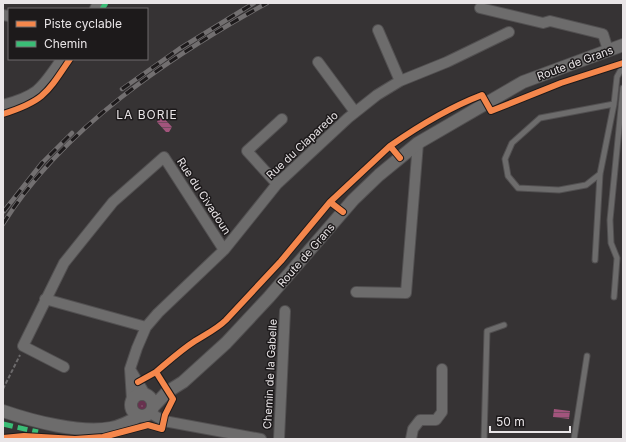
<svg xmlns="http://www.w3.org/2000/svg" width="626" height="442" viewBox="0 0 626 442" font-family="Inter,sans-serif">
<defs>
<pattern id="grass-dots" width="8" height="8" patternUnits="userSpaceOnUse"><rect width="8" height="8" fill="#67314e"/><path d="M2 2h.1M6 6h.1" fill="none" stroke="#7d4f68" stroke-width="1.8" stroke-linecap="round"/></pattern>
<pattern id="water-rules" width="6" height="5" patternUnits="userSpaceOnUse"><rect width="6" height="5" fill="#a2547c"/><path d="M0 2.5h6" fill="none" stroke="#744c60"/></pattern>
</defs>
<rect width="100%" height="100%" fill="#363334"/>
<!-- grass -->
<path fill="url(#grass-dots)" d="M136 405a7 7 0 1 1 14 0a7 7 0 1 1-14 0Z"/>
<!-- water -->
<path fill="url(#water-rules)" d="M159,117L161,118L163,117L172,127L169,132H166L157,122Z
M554,409L570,411L569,419L553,417Z"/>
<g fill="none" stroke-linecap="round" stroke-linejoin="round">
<!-- service casing -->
<g stroke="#525051" stroke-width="7">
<path id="service" d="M600,174L586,185L559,190L518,188L508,176L505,159L512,143L540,118L614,104
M595,260L600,174L614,104L617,77L623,66
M614,297L617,258L611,243L610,220L623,88
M484,439L487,331L504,325
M574,439L587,356"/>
</g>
<!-- minor casing -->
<g stroke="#525051" stroke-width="12">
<path id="minor" d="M480,8L543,23L550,21L603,34L608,50
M3,15L9,16
M378,30L400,81
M318,62L355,112
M277,184L247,151L282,119
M356,292L406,293L418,143
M45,299L146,327
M64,367L23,346L64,263L113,202L164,157L224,250
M130,369L137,348L146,327L158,313L224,250L277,184L348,118L377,95L400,81L447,62L509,32
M132,400L130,369L145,394
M150,413L164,421L261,439
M279,439L285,311
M411,439L413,429L420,420H436L442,412V369"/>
</g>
<!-- tertiary casing -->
<g stroke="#525051" stroke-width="14">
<path id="tertiary" d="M96,9L99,3
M3,106C40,96 42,89 63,59
M131 405a11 11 0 1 1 22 0a11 11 0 1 1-22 0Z
M154,406L167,392L183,382L226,343L269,297L353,200L379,175L418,143L523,82L623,45
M3,411C32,421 81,434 111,428C121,426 131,421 139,416"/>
</g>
<!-- path -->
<path stroke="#6c6a6b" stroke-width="2" stroke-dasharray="4 2" stroke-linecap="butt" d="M3,389L20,355"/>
<!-- service -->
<use href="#service" stroke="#6d6c6c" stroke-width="5"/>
<!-- minor -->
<use href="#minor" stroke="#6d6c6c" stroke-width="10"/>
<!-- tertiary -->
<use href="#tertiary" stroke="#6d6c6c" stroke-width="12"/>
<!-- rail casing -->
<g stroke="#726f70" stroke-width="4.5">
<path id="rail" d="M122,89L179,49L254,3
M4,211L42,163L72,133
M3,224C63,128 169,57 267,3"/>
</g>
<!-- rail -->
<use href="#rail" stroke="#1d1a1b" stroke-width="3" stroke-dasharray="9" stroke-linecap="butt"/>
<!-- quiet -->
<path stroke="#3abd76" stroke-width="5" stroke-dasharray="10 5" stroke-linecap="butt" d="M102,9L106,3
M3,424L38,432"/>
<!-- cycleway casing -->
<g stroke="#1d1a1b" stroke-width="8">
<path id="cycleway" d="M3,114C44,101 47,93 70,59
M390,146C420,125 448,108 482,95L491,111L561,83L623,63
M330,202L390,146L400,158
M156,372C169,361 181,350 195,341C206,334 217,329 226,320L281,261L330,202L343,212
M3,438L24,436L75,439L103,437L148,425L162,429L165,415L173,399L156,372L138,382"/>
</g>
<!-- cycleway -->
<use href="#cycleway" stroke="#f5874c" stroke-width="6"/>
</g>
<g text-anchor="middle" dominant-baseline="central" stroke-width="3" stroke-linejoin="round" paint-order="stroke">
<!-- street labels -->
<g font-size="11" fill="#e9e5e7" stroke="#1d1a1b">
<text transform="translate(575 63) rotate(-20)">Route de Grans</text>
<text transform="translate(302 145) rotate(-43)">Rue du Claparedo</text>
<text transform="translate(204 196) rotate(57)">Rue du Civadoun</text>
<text transform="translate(306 255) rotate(-49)">Route de Grans</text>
<text transform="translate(270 374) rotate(-87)">Chemin de la Gabelle</text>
</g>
<!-- neighbourhood labels -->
<g font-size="12" letter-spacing="1" fill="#e9e5e7" stroke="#1d1a1b">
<text x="147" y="114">LA BORIE</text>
</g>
</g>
<!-- border -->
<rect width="626" height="442" fill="none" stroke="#e9e5e7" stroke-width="8"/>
<!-- legend -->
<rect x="8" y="8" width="140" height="52" fill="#1d1a1b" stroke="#6f6b6d"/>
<rect x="16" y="21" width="20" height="6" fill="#f5874c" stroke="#6f6b6d"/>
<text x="44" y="28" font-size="12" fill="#e9e5e7">Piste cyclable</text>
<rect x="16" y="41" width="20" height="6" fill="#3abd76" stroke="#6f6b6d"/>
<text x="44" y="48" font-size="12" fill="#e9e5e7">Chemin</text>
<!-- scale -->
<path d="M490 426v6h80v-6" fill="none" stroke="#e9e5e7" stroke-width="2"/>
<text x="496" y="426" font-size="12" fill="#e9e5e7" stroke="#1d1a1b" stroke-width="3" paint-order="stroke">50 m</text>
</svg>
